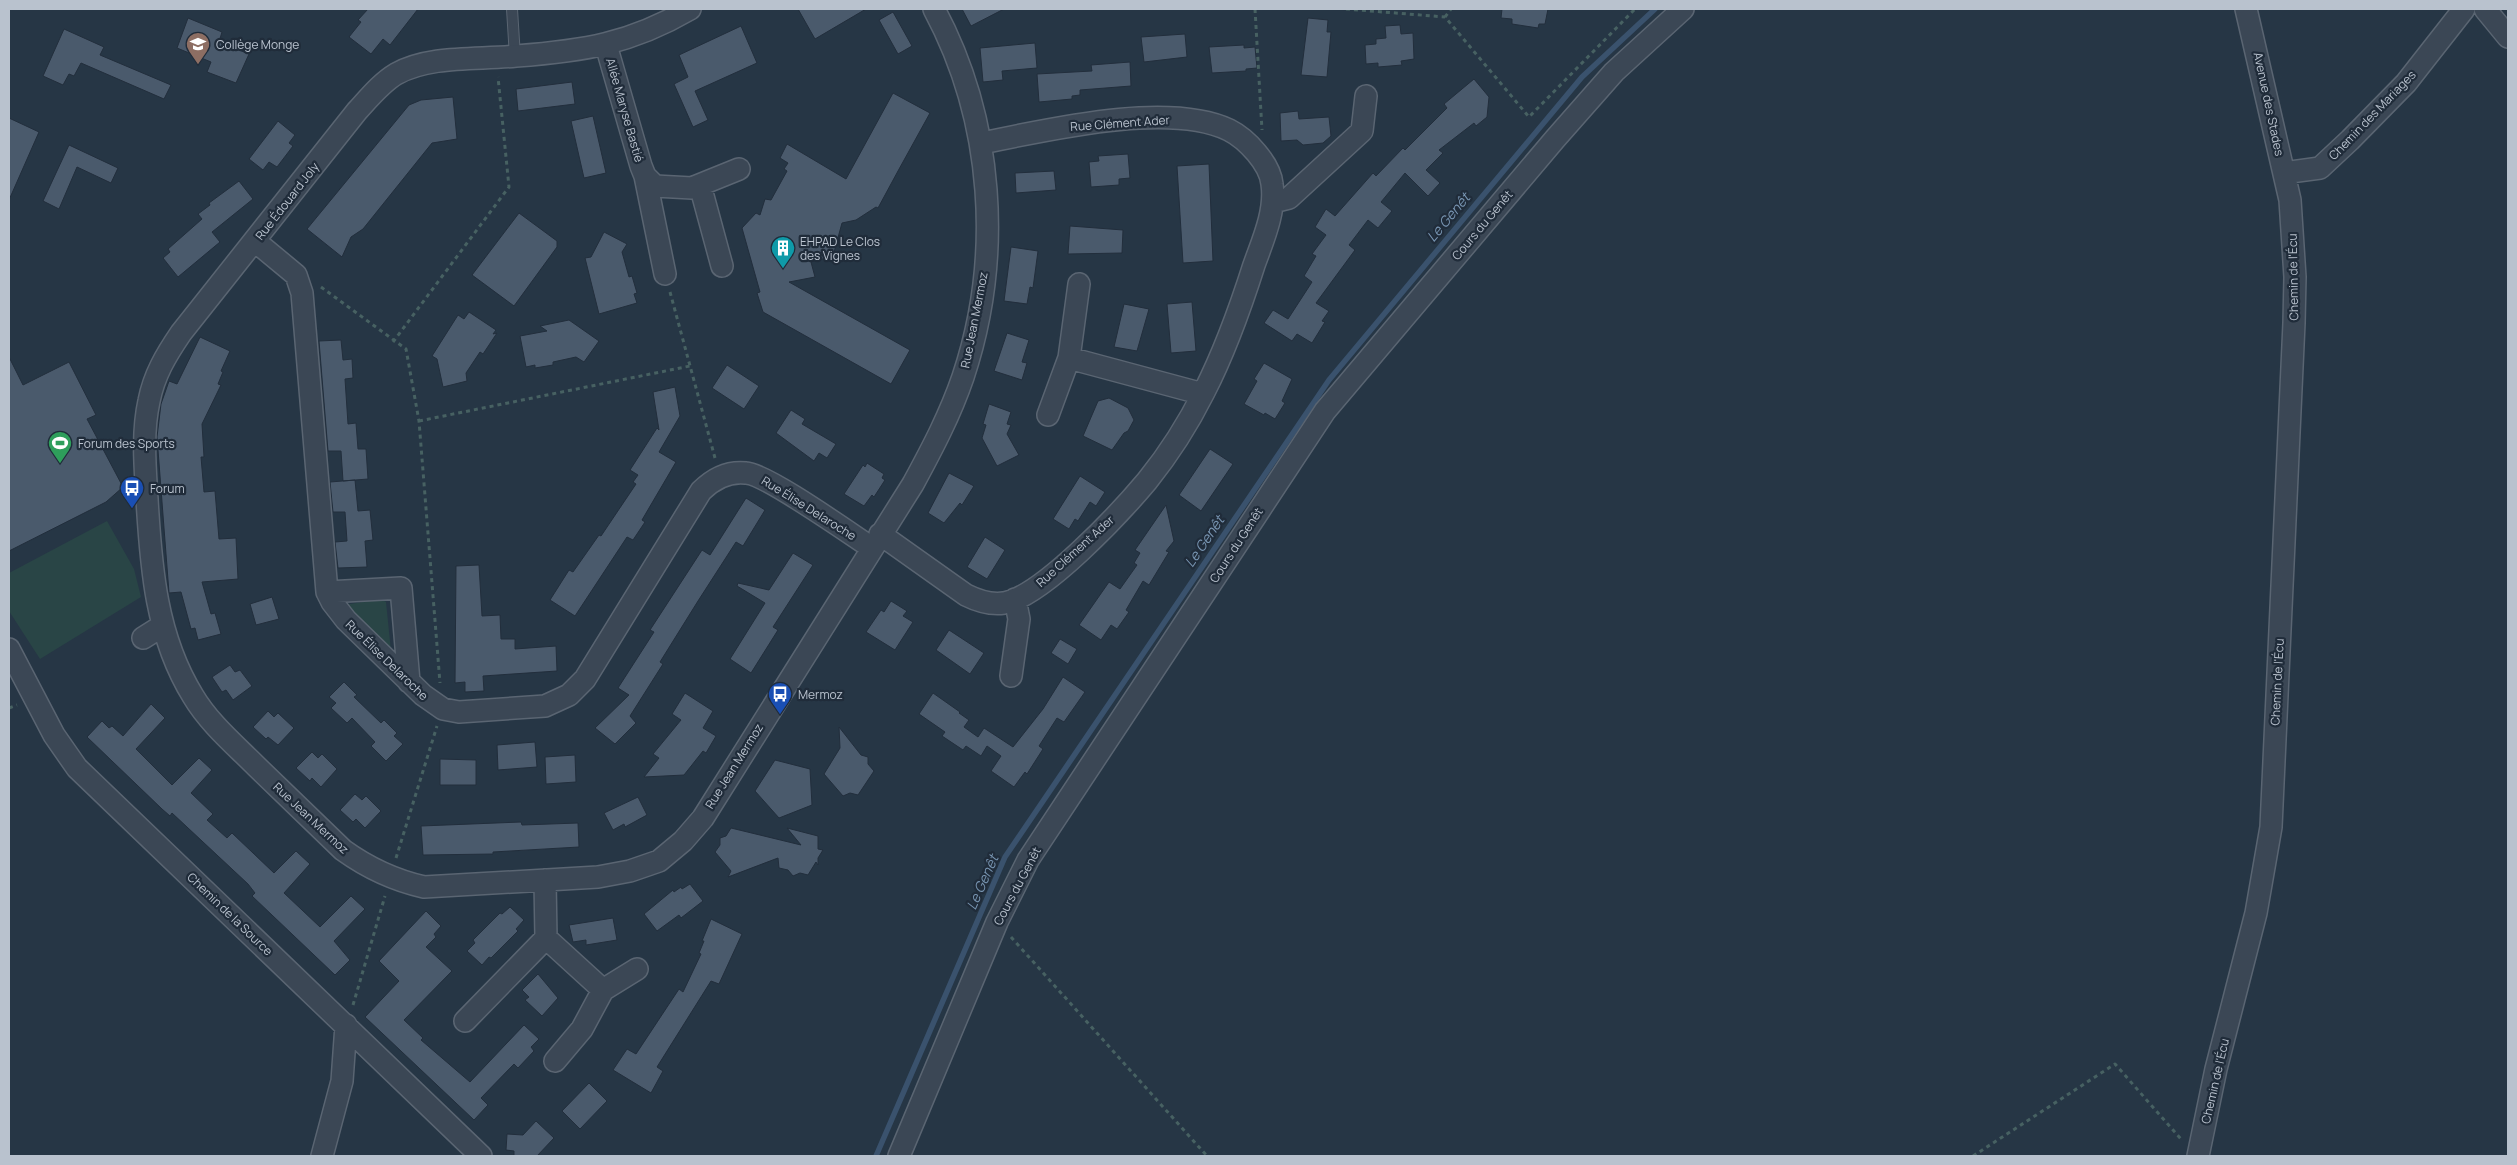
<svg xmlns="http://www.w3.org/2000/svg" width="2517" height="1165" viewBox="0 0 2517 1165" font-family="Manrope,sans-serif">
<rect width="100%" height="100%" fill="#263645"/>
<!-- green -->
<path fill="#294546" d="M107,521L134,569L141,597L40,659L9,611V573Z
M381,599L386,602L391,651L344,605Z"/>
<g fill="none" stroke-linecap="round" stroke-linejoin="round">
<!-- stream -->
<path stroke="#3a526d" stroke-width="5.5" d="M876,1156L1005,857L1329,380L1582,77L1655,9"/>
</g>
<!-- building -->
<path fill="#4a5a6c" stroke="#222e3c" d="M368,9H418L390,45L383,39L371,54L349,37L361,22L358,20Z
M798,9H866L815,39Z
M962,9H1004L971,26Z
M1502,9H1548L1545,24H1539L1538,28L1512,24V19L1501,18Z
M893,12L912,46L898,54L879,20Z
M188,18L222,32L219,42L249,54L236,83L207,72L211,62L177,48Z
M1308,18L1328,20L1327,32H1331L1327,77L1301,75Z
M1400,25L1401,34L1413,33L1414,59L1401,61L1402,65L1378,67V63L1366,64L1365,45L1376,44V39L1386,38L1385,26Z
M741,26L757,63L695,91L708,120L693,127L674,84L688,77L679,55Z
M64,29L104,47L100,55L171,85L164,99L81,63L74,76L69,74L63,85L43,76Z
M1185,34L1187,57L1144,62L1141,37Z
M1035,43L1037,68L1002,71L1003,80L983,82L980,48Z
M1244,45V48L1255,47L1257,68L1246,69V71L1212,73L1209,47Z
M1130,62L1131,86L1080,90V95L1072,96V99L1039,102L1037,74L1092,71L1091,65Z
M1474,79L1489,97L1487,117L1476,126L1474,123L1439,150L1443,153L1426,170L1440,183L1428,196L1405,173L1381,202L1392,211L1378,228L1368,220L1349,245L1355,250L1316,303L1329,311L1322,321L1325,322L1312,343L1297,334L1292,341L1264,323L1273,310L1288,319L1312,282L1304,276L1316,256L1312,254L1326,235L1315,227L1326,209L1335,216L1373,173L1376,176L1403,148L1405,150L1447,108L1444,104Z
M572,82L575,104L518,111L516,89Z
M893,93L930,113L898,171L878,208L876,207L856,220L842,223L833,256L811,262L815,277L789,282L910,350L891,384L763,312L757,293L760,292L742,228L756,213L760,215L765,199L771,200L787,171L784,169L788,163L780,158L787,144L846,179Z
M453,97L457,139L432,143L363,229L351,237L342,257L307,229L409,105L421,100Z
M1298,111L1299,119L1329,117L1331,136L1323,143L1303,145L1297,140L1281,141L1280,113Z
M593,116L606,173L584,178L571,121Z
M9,118L39,132L9,200Z
M278,121L295,135L289,143L293,146L277,167L269,162L263,170L249,159Z
M69,145L118,168L111,183L77,167L59,209L43,201Z
M1128,154L1130,178L1119,179V185L1091,187L1089,162L1099,161L1098,156Z
M1209,164L1213,261L1183,263L1177,166Z
M1054,171L1056,190L1016,193L1015,173Z
M239,181L253,199L212,232L220,242L178,277L163,258L170,252L168,249L202,219L198,214L210,205L209,203Z
M519,213L557,241V247L514,306L472,275Z
M1070,226L1123,230L1122,253L1068,254Z
M604,232L627,244L622,252L629,277L632,276L637,293L634,294L637,303L599,314L585,258L591,257Z
M1011,247L1038,251L1033,288L1030,287L1027,304L1004,301Z
M1192,302L1196,351L1171,353L1167,304Z
M1124,304L1149,309L1137,351L1114,347Z
M469,312L496,330L493,334L497,333L483,354L480,352L466,373L467,381L443,387L437,359L432,356L458,315L464,319Z
M569,320L599,341L584,362L576,357L553,362V365L535,368V365L526,367L520,336L547,331L540,326Z
M1007,333L1029,340L1022,362L1027,363L1022,380L994,371Z
M200,337L230,351L221,371L223,372L218,384L221,385L202,424L204,457H201L204,492L215,491L219,539L236,538L238,579L202,582L211,614L215,613L221,634L198,640L195,628L191,629L181,592L169,593L157,437L161,404L169,381L177,384Z
M341,340L343,360L352,359L353,378L345,379L348,424L356,423L358,449H366L368,479L343,481L341,451H328L319,341Z
M9,357L23,385L69,362L96,415L87,419L123,487L106,502L9,551Z
M1264,363L1292,379L1282,401L1285,403L1275,419L1265,413L1264,415L1244,404L1257,381L1254,379Z
M727,365L759,386L744,409L712,388Z
M675,387L680,416L659,452L676,462L642,520L645,522L633,540L627,537L575,616L550,600L569,570L573,572L599,535L601,536L636,484L633,482L638,475L630,470L657,428L659,430L653,392Z
M1109,398L1128,408L1134,420L1128,431L1124,433L1112,450L1083,436L1098,401Z
M989,404L1011,412L1007,424L1011,425L1007,434L1019,455L997,466L982,438L986,425L983,424Z
M791,410L805,419L802,424L836,444L827,458L819,453L814,461L776,433Z
M1210,449L1233,464L1201,511L1179,495Z
M867,463L884,474L882,478L885,480L874,497L872,495L864,506L844,494L863,465L865,467Z
M949,473L974,486L962,505L960,503L944,523L928,513Z
M1080,476L1105,492L1096,506L1090,502L1078,521L1075,519L1069,529L1053,519Z
M355,480L358,511L370,510L373,540L365,541L367,567L338,568L335,542L347,541L345,512H333L330,482Z
M746,498L765,510L743,546L736,542L698,601L660,662L663,664L630,716L636,723L615,744L595,728L629,695L618,688L654,632L650,630L702,550L710,555Z
M1166,505L1174,541L1166,551L1169,552L1149,585L1143,581L1126,610L1129,612L1117,629L1111,625L1101,640L1079,625L1109,582L1120,589L1137,565L1134,563L1140,553L1135,550Z
M985,537L1005,550L987,579L967,567Z
M793,553L813,565L773,627L778,630L751,673L730,659L765,603L737,586L738,583L769,590Z
M479,565L482,616L500,615L501,639H515V649L556,646L557,671L483,676L484,691L465,692V682L455,683L456,566Z
M272,597L279,619L256,625L250,604Z
M891,601L907,611L903,616L913,622L895,650L866,632L881,610L884,612Z
M949,630L984,653L970,674L936,650Z
M1060,639L1077,649L1068,664L1051,653Z
M230,665L235,672L240,670L252,686L233,700L226,690L222,692L212,677Z
M1063,677L1085,692L1064,722L1057,718L1039,746L1043,749L1027,774L1025,772L1014,787L991,771L1001,756L987,746L981,756L966,746L963,750L942,736L945,732L919,714L933,693L960,712L959,713L969,720L964,727L978,737L984,728L1013,747L1043,709Z
M344,682L357,695L354,697L381,723L384,720L397,733L394,736L403,744L386,761L371,746L375,742L352,718L347,723L331,708L336,703L329,697Z
M685,693L713,711L703,728L716,736L706,753L703,751L684,775L644,777L659,758L653,754L681,720L672,714Z
M151,704L165,718L136,749L172,785L199,758L212,770L191,793L213,814L207,820L227,838L232,833L274,873L296,851L310,864L284,893L320,927L351,896L365,909L334,941L350,960L335,975L252,896L255,893L248,884L172,813L170,816L162,809L87,737L102,721L109,728L112,726L123,736Z
M268,711L274,717L278,713L294,728L278,745L268,737L266,739L253,727Z
M839,727L861,755L868,757V764L874,771L858,795L850,793L843,796L824,774L840,748Z
M535,742L537,767L498,770L497,745Z
M312,752L318,758L322,754L337,769L321,787L312,778L310,781L296,768Z
M575,755L576,782L546,784L545,757Z
M440,759L476,760V785H440Z
M775,760L810,769L812,805L779,818L755,791Z
M355,794L362,800L366,796L381,811L365,828L356,819L353,822L340,810Z
M638,797L647,815L625,827L624,824L613,830L604,813Z
M521,822L522,825L578,823L579,847L493,852V854L423,855L421,826Z
M731,828L801,845L787,828L818,836V849L823,850L818,858V865L816,862L808,875L800,873L793,876L788,870L779,868L778,858L728,877L731,871L715,852L720,845V838L726,836Z
M690,884L703,901L681,918L679,915L657,931L644,914L673,890L674,892L681,887L682,889Z
M510,907L524,920L516,929L518,931L491,958L489,957L482,965L467,951L475,943L473,940L500,913L502,914Z
M426,911L441,926L434,934L436,937L426,947L452,971L404,1020L423,1038L421,1040L470,1082L524,1025L539,1039L531,1047L534,1051L518,1068L514,1064L481,1098L488,1105L474,1120L365,1017L399,981L379,961Z
M613,918L617,940L586,945V940L573,942L569,925Z
M711,919L742,934L719,984L711,981L657,1067L663,1071L651,1093L613,1070L627,1049L636,1054L679,989L683,992L701,954L699,953L704,941H702Z
M538,974L558,998L542,1016L525,1000L529,997L522,990Z
M589,1083L607,1101L580,1129L562,1111Z
M536,1121L554,1138L537,1156H514V1151L506,1150L507,1134L523,1135Z"/>
<g fill="none" stroke-linecap="round" stroke-linejoin="round">
<!-- service casing -->
<g stroke="#5a6572" stroke-width="12">
<path id="service" d="M512,9L515,57"/>
</g>
<!-- minor casing -->
<g stroke="#5a6572" stroke-width="24">
<path id="minor" d="M690,9C630,44 583,51 516,56C478,60 430,55 396,74C381,83 369,98 357,111L181,333C166,355 154,375 149,401C142,433 145,466 147,499C151,568 156,636 193,696C209,723 234,744 256,766C285,794 314,822 343,850C368,868 393,880 424,887L598,877L630,871L659,861L683,841L703,818L913,484C932,449 950,415 963,377C1003,257 994,121 934,9
M2485,9L2508,37
M606,45L641,166L645,176L655,186L692,188L739,169
M2284,173L2320,168L2350,140L2406,83L2464,9
M645,176L665,274
M700,185L722,266
M1273,202L1289,198L1362,131L1366,96
M255,241L296,275L302,293L327,592L332,602L346,620L423,695L443,709L459,712L545,706L569,695L585,679L701,491C713,479 728,471 746,473C766,474 849,533 872,548
M1069,358L1203,394
M1048,415L1069,358L1079,284
M880,534L966,595C978,601 990,605 1004,603C1043,596 1121,512 1147,481C1168,455 1189,422 1204,392C1225,351 1240,309 1254,265C1263,240 1276,211 1272,184C1270,164 1247,139 1229,130C1168,101 1047,130 982,143
M327,592L401,588L409,682
M143,638L162,626
M9,649L54,735L77,768L481,1156
M1011,676L1019,619L1015,599
M546,938L603,990
M465,1021L546,938L545,880
M555,1061L582,1029L603,990L637,969
M322,1156L342,1081L346,1025
M899,1156L997,922L1028,860L1325,411L1555,139L1614,72L1683,9
M2198,1156L2216,1069L2256,913L2271,827L2294,323L2295,277L2290,200L2246,9"/>
</g>
<!-- path -->
<path stroke="#476162" stroke-width="3" stroke-dasharray="4 4" stroke-linecap="butt" d="M1255,9L1262,130
M1346,9L1445,17L1529,117L1635,9
M1445,17L1451,9
M321,287L406,349L419,421L440,683
M670,292L715,458
M393,342L509,187L498,77
M419,421L690,366
M9,708L17,705
M396,858L437,726
M1011,937L1207,1156
M353,1005L385,896
M1973,1156L2115,1064L2181,1139"/>
<!-- service -->
<use href="#service" stroke="#3b4755" stroke-width="10"/>
<!-- minor -->
<use href="#minor" stroke="#3b4755" stroke-width="21"/>
</g>
<!-- icons -->
<defs>
<g id="school-pin" transform="scale(1.25)"><path d="M0 17L-7.5 6A9.5 9.5 0 1 1 7.5 6Z" fill="#8d6e63" stroke="#202c3a"/><path d="M0-5L7-2L0 1L-7-2ZM-4 1L0 2.5L4 1V4Q0 6-4 4Z" fill="#fff"/></g>
<g id="building-pin" transform="scale(1.25)"><path d="M0 17L-7.5 6A9.5 9.5 0 1 1 7.5 6Z" fill="#0f9aa8" stroke="#202c3a"/><path d="M-4-6H4V6H1V3H-1V6H-4ZM-2.5-4.3h1.7v1.8h-1.7ZM.8-4.3h1.7v1.8H.8ZM-2.5-1h1.7V.8h-1.7ZM.8-1h1.7V.8H.8Z" fill="#fff"/></g>
<g id="stadium-pin" transform="scale(1.25)"><path d="M0 17L-7.5 6A9.5 9.5 0 1 1 7.5 6Z" fill="#2e9e5b" stroke="#202c3a"/><path d="M0-5a6.5 5 0 1 0 0 10a6.5 5 0 1 0 0-10ZM-3.5-1.8h7v3.6h-7Z" fill="#fff"/></g>
<g id="bus-pin" transform="scale(1.25)"><path d="M0 17L-7.5 6A9.5 9.5 0 1 1 7.5 6Z" fill="#1a4fb4" stroke="#202c3a"/><path d="M-5-6H5V4H4V6H2V4H-2V6H-4V4H-5ZM-3.5-4V0h7V-4ZM-3.5 1.2v1.5H-2V1.2ZM2 1.2v1.5H3.5V1.2Z" fill="#fff"/></g>
</defs>
<g fill-rule="evenodd">
<use href="#school-pin" x="198" y="44"/>
<use href="#building-pin" x="783" y="248"/>
<use href="#stadium-pin" x="60" y="443"/>
<use href="#bus-pin" x="132" y="488"/>
<use href="#bus-pin" x="780" y="694"/>
</g>
<g text-anchor="middle" dominant-baseline="central" stroke-width="4.5" stroke-linejoin="round" paint-order="stroke">
<!-- poi labels -->
<g font-size="12" fill="#b9c2ce" stroke="#202c3a" text-anchor="start">
<text x="216" y="44">Collège Monge</text>
<text x="800" y="241">EHPAD Le Clos<tspan x="800" dy="14">des Vignes</tspan></text>
<text x="78" y="443">Forum des Sports</text>
<text x="150" y="488">Forum</text>
<text x="798" y="694">Mermoz</text>
</g>
<!-- street labels -->
<g font-size="12" fill="#b9c2ce" stroke="#202c3a">
<text transform="translate(2269 104) rotate(78)">Avenue des Stades</text>
<text transform="translate(625 110) rotate(74)">Allée Maryse Bastié</text>
<text transform="translate(2372 115) rotate(-46)">Chemin des Mariages</text>
<text transform="translate(1120 123) rotate(-4)">Rue Clément Ader</text>
<text transform="translate(287 201) rotate(-52)">Rue Édouard Joly</text>
<text transform="translate(1482 225) rotate(-50)">Cours du Genêt</text>
<text transform="translate(2293 277) rotate(-91)">Chemin de l'Écu</text>
<text transform="translate(974 320) rotate(-79)">Rue Jean Mermoz</text>
<text transform="translate(809 508) rotate(32)">Rue Élise Delaroche</text>
<text transform="translate(1236 545) rotate(-57)">Cours du Genêt</text>
<text transform="translate(1075 551) rotate(-42)">Rue Clément Ader</text>
<text transform="translate(387 660) rotate(44)">Rue Élise Delaroche</text>
<text transform="translate(2277 682) rotate(-87)">Chemin de l'Écu</text>
<text transform="translate(734 766) rotate(-58)">Rue Jean Mermoz</text>
<text transform="translate(311 818) rotate(43)">Rue Jean Mermoz</text>
<text transform="translate(1017 886) rotate(-62)">Cours du Genêt</text>
<text transform="translate(230 914) rotate(44)">Chemin de la Source</text>
<text transform="translate(2215 1081) rotate(-77)">Chemin de l'Écu</text>
</g>
<!-- water labels -->
<g font-size="14" font-style="italic" fill="#7895b2" stroke="#202c3a">
<text transform="translate(1448 217) rotate(-50)">Le Genêt</text>
<text transform="translate(1204 541) rotate(-56)">Le Genêt</text>
<text transform="translate(982 882) rotate(-66)">Le Genêt</text>
</g>
</g>
<!-- border -->
<rect width="2517" height="1165" fill="none" stroke="#b9c2ce" stroke-width="20"/>
</svg>
